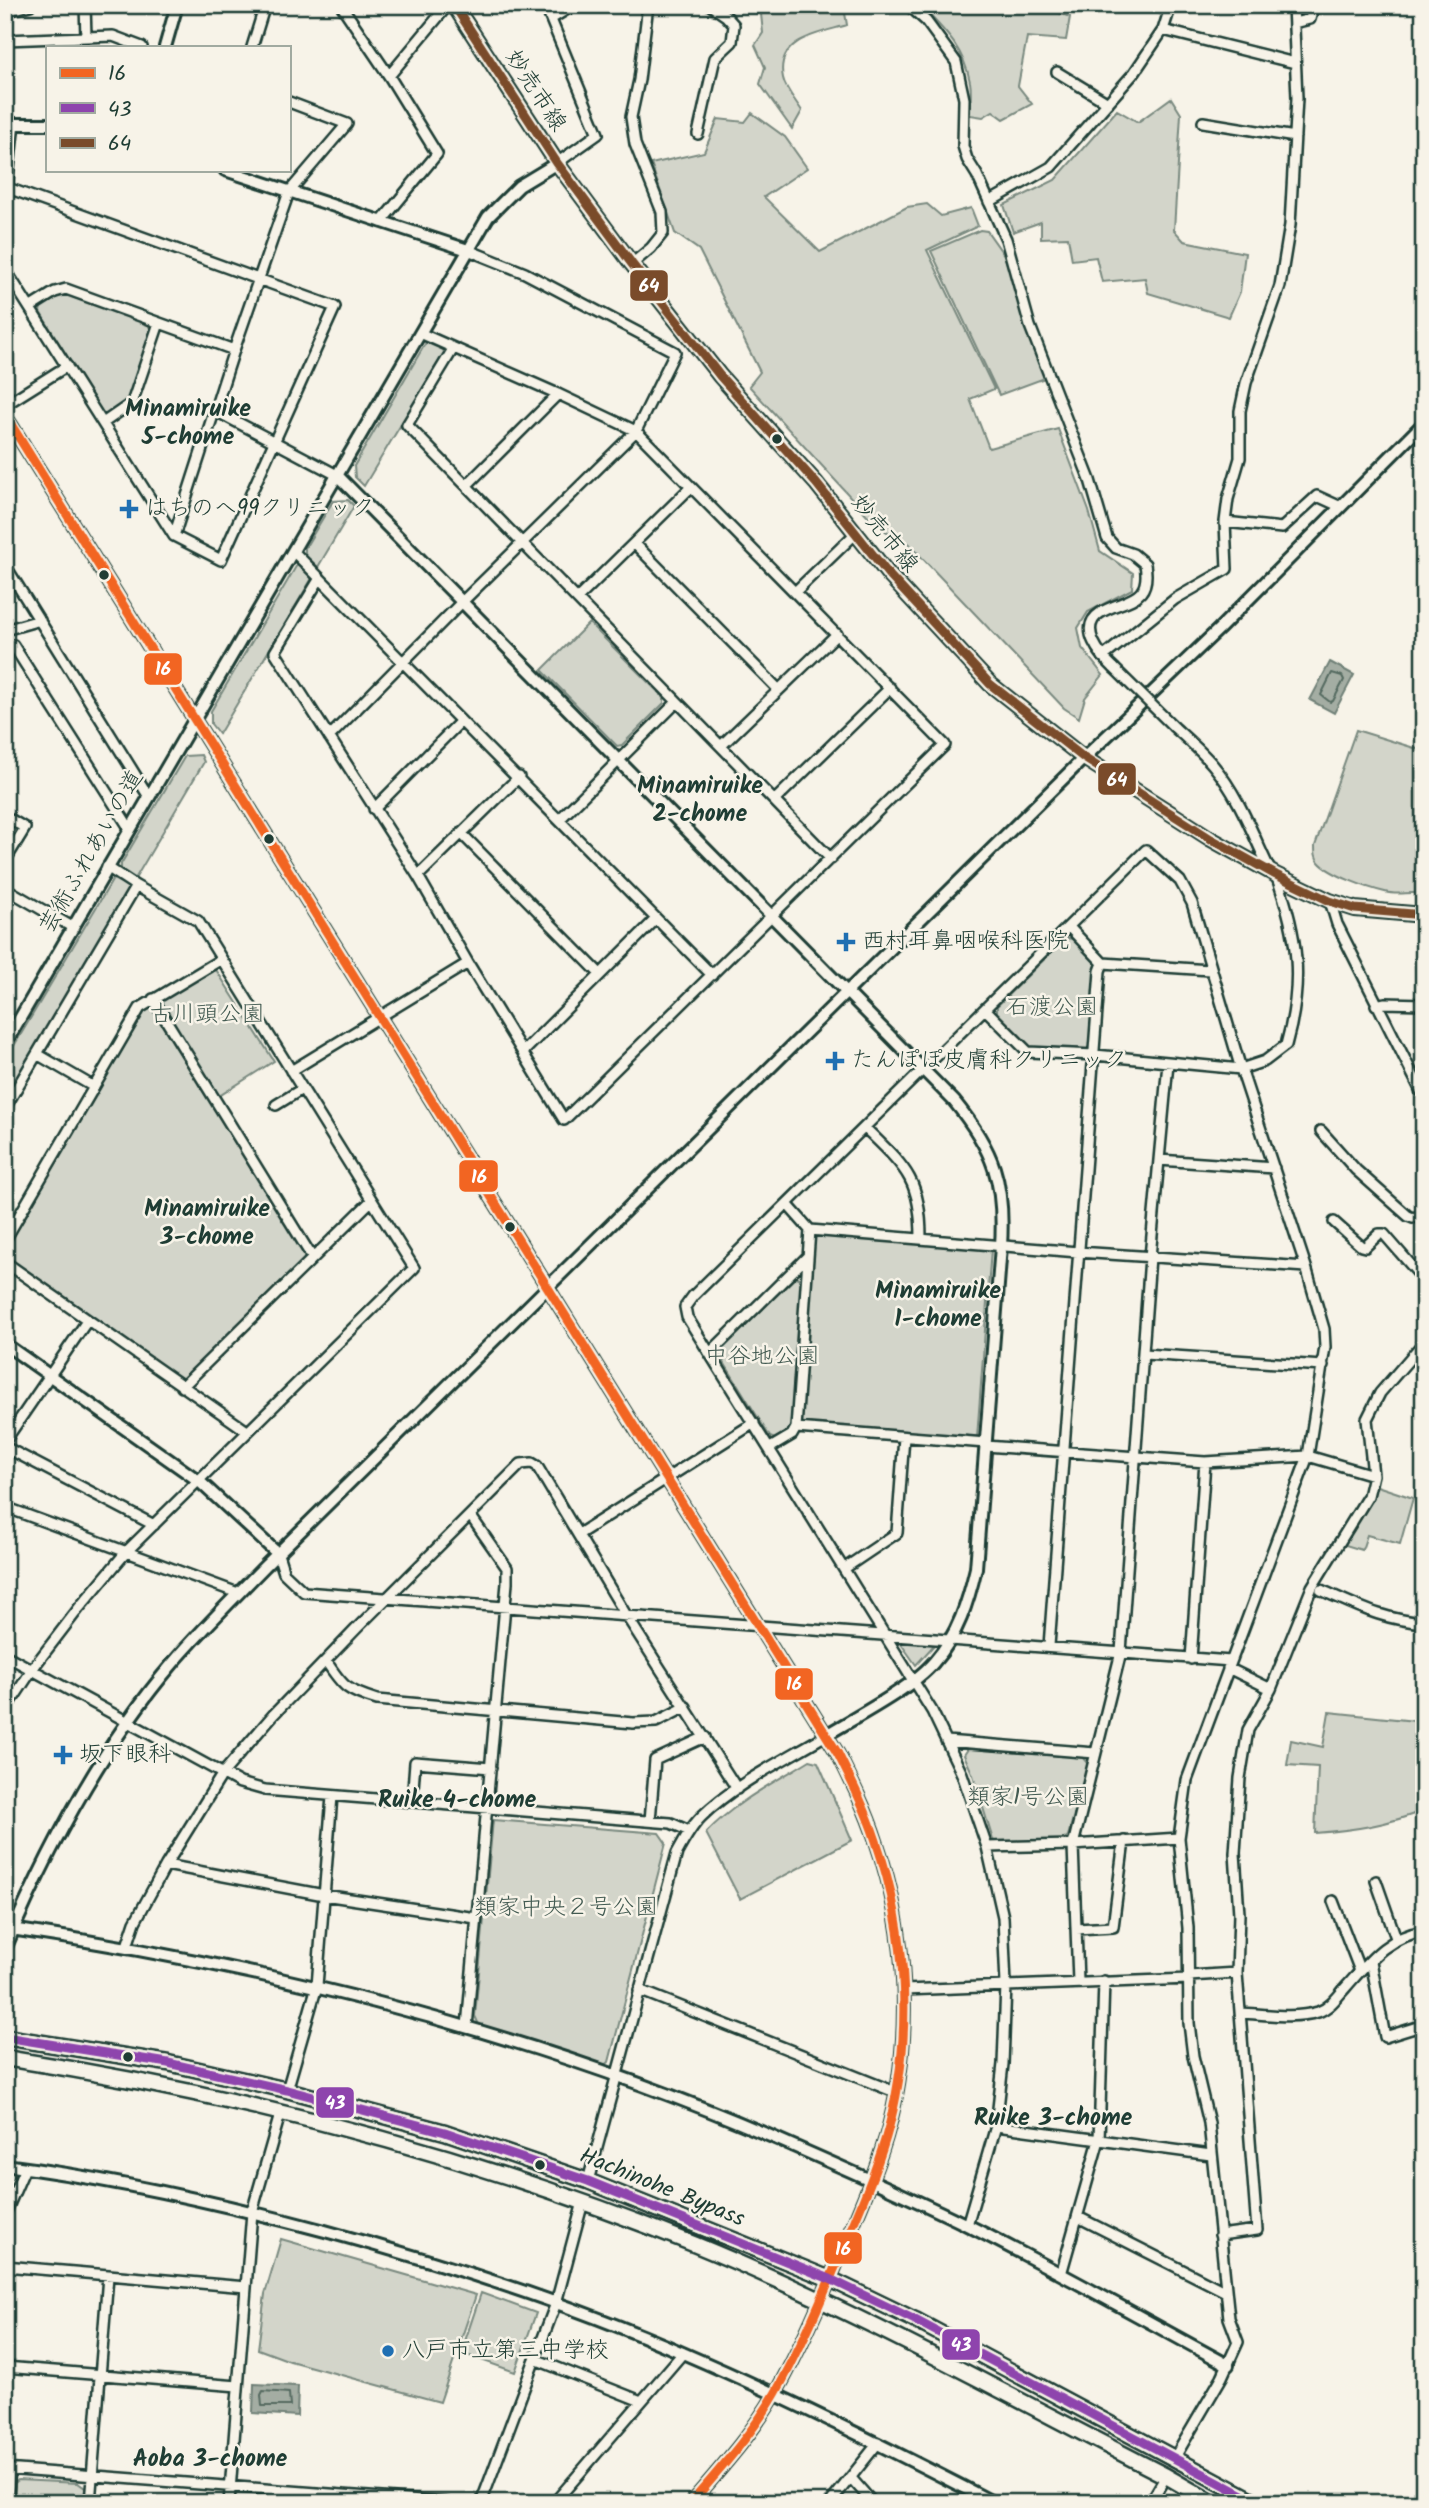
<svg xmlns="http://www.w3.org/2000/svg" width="1429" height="2508" viewBox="0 0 1429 2508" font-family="Kalam,'Klee One',sans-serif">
<rect width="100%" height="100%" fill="#f7f3e8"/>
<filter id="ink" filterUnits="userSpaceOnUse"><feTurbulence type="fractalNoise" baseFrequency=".0143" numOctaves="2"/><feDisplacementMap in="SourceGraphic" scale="14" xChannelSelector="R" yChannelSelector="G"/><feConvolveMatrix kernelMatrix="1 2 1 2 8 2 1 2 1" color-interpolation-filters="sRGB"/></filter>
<g filter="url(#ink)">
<!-- green -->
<path fill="#d3d5ca" stroke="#79897f" stroke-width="2" d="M779,5H829L836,11L845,13L847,25C821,33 775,38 783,78C785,89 796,101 802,111L792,129L760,84L765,67L755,45L763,33L761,14Z
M920,5H1037L1070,17L1066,40L1027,37L1018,86L1032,104L1004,119L993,111L983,117L970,115C970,105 972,92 970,82C964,48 943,29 920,5Z
M1171,98L1181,114L1174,230L1184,241L1245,253L1240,292L1229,317L1148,293L1145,278L1102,282L1096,257L1072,260L1068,237L1041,238V222L1013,232L1004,205L1055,180L1117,110L1138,122Z
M752,113L785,137L807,168L764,197L820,252L907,207L927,204L941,216L971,208L978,226L927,250L994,389L970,399L989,448L1058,429L1089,511L1100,551L1133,573L1132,589L1088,612L1078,628L1082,648L1103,675L1085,698L1079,718L1064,708L909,544L878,527L749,386L760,372L699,250L675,233L651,164L704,152L718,119L745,122Z
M980,230L987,231L1004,255L1045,378L999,395L931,251Z
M67,295L148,324L151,330L128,398L125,404L108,415L103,414L40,312L41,307L59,296Z
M430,342L443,347L444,353L364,486L355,477L354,466L425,344Z
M348,500L354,506L318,567L305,555V548L333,501Z
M298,563L311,576V580L219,734L211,724V711Z
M589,623L664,698V703L622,745L617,746L542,670Z
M1356,730L1424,751V894C1411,891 1398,896 1385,892C1368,888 1330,875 1319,862C1315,857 1315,852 1315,846Z
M201,755L204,762L135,879L121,871V864L185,756Z
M113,879L128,886V892L5,1101V1061Z
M1066,938L1072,939L1096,963L1091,1044L1087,1049L1031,1047L997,1013V1006Z
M215,968L274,1061L219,1096L161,1005L162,999Z
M146,1009H152L304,1254V1260L184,1379H179L5,1258V1251Z
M814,1235L991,1249L977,1438L800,1424Z
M796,1277L802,1279L791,1426L789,1431L775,1439L770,1437L720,1356L721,1349Z
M1374,1485L1413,1498L1400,1544L1367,1535L1362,1550L1342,1544Z
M899,1641L935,1644L916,1665Z
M1329,1712L1424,1722V1810C1388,1825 1354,1830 1315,1833L1318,1767L1287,1765L1291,1740L1323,1747Z
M968,1749L1082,1757L1088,1764L1068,1836L1063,1840L998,1843L993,1840L973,1775L964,1755Z
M810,1760L818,1762L852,1840L740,1899L706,1833C735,1802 775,1782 810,1760Z
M493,1820L659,1833L666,1843L609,2062L603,2067L479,2025L475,2016Z
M281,2239L476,2295L440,2402L290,2361L258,2349L265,2294Z
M481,2293L536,2313L515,2372L461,2353Z
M18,2480L78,2483L85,2488L84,2503H14L15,2483Z"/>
<!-- water -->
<path fill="#a4ada3" stroke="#6f8077" stroke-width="2" d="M1330,662L1354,675L1334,713L1310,700Z
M254,2384L298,2386L297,2416L253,2413Z"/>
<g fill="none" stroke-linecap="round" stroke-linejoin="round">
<!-- shore -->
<path stroke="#546a60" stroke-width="2" d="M1332,673L1342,676L1344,680L1333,701L1330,702L1321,695Z
M263,2391L289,2393L290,2406H262L261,2395Z"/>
<!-- minor casing -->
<g stroke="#1f3d34" stroke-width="14">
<path id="minor" d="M85,5L86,37
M341,5L389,76L437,154L381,222
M545,5L598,134L557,163
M908,5L926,21L956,62L964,99L963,146L967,159L977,175L1006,239L1030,326L1090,480L1107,538L1116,548L1133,554L1145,564C1152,604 1124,598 1100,613C1077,628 1101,656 1114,668
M1155,5L1169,11
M5,12L30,5
M551,19L574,5
M1294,23L1310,19L1314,5
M1163,30L1295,63
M5,40L113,36L142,47
M252,47L265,5
M1057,72L1108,103
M389,76L448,5
M1203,122L1295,137
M698,134L715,58L732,42L734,25L726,16L710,5
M989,202L1051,167L1134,73L1163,30L1171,5
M5,207L14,123
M632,264L651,248L663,233L662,212L635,144L631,117L639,80L648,5
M5,269L174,536L221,560L335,307L8,188
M31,307L55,292L66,289L234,350
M453,349L407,425L831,859
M5,405L67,366
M214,410L337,475
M103,423L132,403L159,323
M467,485L558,394
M1225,522L1282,528L1317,496L1339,506
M174,536L234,350L289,192L347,124L289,102
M635,544L779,690
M293,551L712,975
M5,565L149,797
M320,578L275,652L418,876L468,963L564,1120L945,745L636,431L558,394L420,333
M795,592L855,534
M577,599L691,487
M5,630L40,620
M5,647L13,645L130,829
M1103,657L1175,599L1227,569L1225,522L1228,499L1240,458V411L1246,383L1280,286L1290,225L1297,98L1293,5
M1174,727C1187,739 1201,751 1213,765C1239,796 1253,835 1270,870
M329,737L463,601L636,431L675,352L525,273L468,250
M722,745L837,634
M775,800L890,688
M374,809L461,721
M5,816L25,828L5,861
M560,819L677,702
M462,834L600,974
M418,876L519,777
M5,888L72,927
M1330,901L1337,924L1424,1097
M1069,927L1103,963L1210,970
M153,999L312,1257
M1376,1005L1385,1003L1424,1004
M985,1009L1028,1052L1095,1055L1241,1069L1265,1061L1286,1045C1304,982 1298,936 1276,875
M523,1052L656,919
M37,1054L94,1087
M291,1071L468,963
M276,1105L302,1089
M5,1108L136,886
M865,1128C905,1167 921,1179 921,1238
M1321,1131L1356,1170L1408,1216L1413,1218L1424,1214
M1159,1160L1274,1168
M787,1204L810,1230
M1334,1222L1361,1246L1365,1247L1379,1234H1384L1424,1280
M5,1240L140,1008L220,960
M5,1262L247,1431
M710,1353L807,1257
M1144,1354L1323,1366
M182,1387L371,1201
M5,1441L87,1321
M986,1443L796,1428L810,1230L1078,1252L1306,1267
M986,1446L1205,1462L1308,1456L1373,1475
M5,1447L154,1525
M770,1448L792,1435L796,1428
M5,1507L238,1593
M579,1534L754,1423
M278,1554L284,1573L304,1592L1231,1661
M845,1568L897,1533L904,1437
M1321,1590C1360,1607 1381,1619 1424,1623
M1049,1646L1100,971L1103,963
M5,1655L240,1783L265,1790L671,1823L689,1831
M1191,1659L1205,1462
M326,1661C343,1687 347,1691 377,1700L633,1723L656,1722L686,1707
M1228,1668L1271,1689
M5,1711L36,1664L79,1608L127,1551L414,1268L198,921L136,886L107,867
M946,1741L1095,1753
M412,1802L415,1762L491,1768
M650,1821L655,1760L705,1737
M987,1847L1073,1845L1179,1838
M166,1865L324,1895L476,1918
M1376,1881L1396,1938
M1333,1901L1360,1971
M1076,1929L1113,1927L1124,1841
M127,1946L135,1922L166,1865L223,1773L274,1714L357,1628L521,1464L532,1463L537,1466L626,1615L737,1789
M1371,1961L1385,2037L1424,2025
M1189,1976L1237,1973
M1078,1982L1073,1845L1121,1652L1150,1257L1168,1063
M639,1990L895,2092
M904,1990L1189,1979
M1241,2013C1265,2014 1294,2019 1318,2012C1330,2008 1338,1996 1346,1987C1370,1960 1387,1937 1424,1931
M467,2027L507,1583V1568L470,1515
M287,2090L317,1986L332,1796
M996,2126L1211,2155
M588,2181L677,1853C684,1840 691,1827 701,1817C734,1784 786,1759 826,1735
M5,2214L25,2168
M1078,2217L1226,2292
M967,2225L996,2126L1003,2064L1006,1985L1003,1917L987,1847L962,1774L932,1711L687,1317L685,1307L693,1296L1146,850L1180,881L1192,903L1241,1069L1306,1267L1324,1329L1325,1347L1308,1456L1200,1745L1187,1780L1179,1838L1188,1928L1189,2023L1193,2056L1209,2123L1229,2318L1238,2342L1222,2377L1175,2457
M1220,2235L1257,2230L1237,1973L1239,1914L1235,1853L1240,1778L1248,1730L1271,1689L1312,1587L1368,1496L1373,1475L1367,1419L1380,1393L1424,1342
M5,2266L246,2287
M1061,2274L1099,2140L1104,1981
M535,2359L641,2401
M5,2367L238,2386
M5,2469L447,2503
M851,2478L873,2503
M7,2503L10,2469
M90,2503L108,2276
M229,2503L252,2212L281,2111
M481,2503L556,2303L583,2202
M554,2503L683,2353
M830,2503L878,2443
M1150,2503L1166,2476"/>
</g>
<!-- tertiary casing -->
<g stroke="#1f3d34" stroke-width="16">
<path id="tertiary" d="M165,47L177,5
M5,124H47
M225,170L468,250
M5,415L838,1754C852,1782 866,1810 876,1841C908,1934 914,2042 886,2137C873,2180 855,2220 838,2260C819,2305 799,2352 775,2394C752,2434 721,2468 691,2503
M337,475L954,1101C994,1150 1005,1183 1001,1246L976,1568C968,1602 958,1635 934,1662C912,1688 856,1717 826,1735
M5,1044L488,217L519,186L557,163
M5,1344L199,1481L278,1554
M5,1928C271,1967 535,2033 782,2141C844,2168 906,2195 967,2225C1055,2269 1141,2318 1228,2365
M5,1949C48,1848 101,1747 173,1663C202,1629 234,1598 265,1566L1084,758L1219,629L1424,423
M5,2165C113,2179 220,2203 325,2231C447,2264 569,2303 685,2354C790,2399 892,2450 994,2503"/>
</g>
<!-- secondary casing -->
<g stroke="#1f3d34" stroke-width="18">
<path id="secondary" d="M454,5L557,163L632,264L720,376L816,483L889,575L990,684L1084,758L1211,839L1276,875L1330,901L1355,909L1424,915"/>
</g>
<!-- trunk casing -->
<g stroke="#1f3d34" stroke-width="19">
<path id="trunk" d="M5,2037L168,2063L287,2090L445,2132L588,2181L830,2279L915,2320L1258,2503
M5,2058C242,2095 474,2155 696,2245C857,2311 1011,2397 1166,2476L1213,2503"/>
</g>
<!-- minor -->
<use href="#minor" stroke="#f7f3e8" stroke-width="9"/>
<!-- tertiary -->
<use href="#tertiary" stroke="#f7f3e8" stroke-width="10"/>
<!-- secondary -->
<use href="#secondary" stroke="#f7f3e8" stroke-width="12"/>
<!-- trunk -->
<use href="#trunk" stroke="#f7f3e8" stroke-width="14"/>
<!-- minor-bridge casing -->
<g stroke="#1f3d34" stroke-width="14" stroke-linecap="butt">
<path id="minor-bridge" d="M1114,668L1174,727"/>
</g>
<!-- minor-bridge -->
<use href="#minor-bridge" stroke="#f7f3e8" stroke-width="9"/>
<!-- bus-1 casing -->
<g stroke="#f7f3e8" stroke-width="14">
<path id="bus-1" d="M5,415L838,1754C852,1782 866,1810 876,1841C908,1934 914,2042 886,2137C873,2180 855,2220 838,2260C819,2305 799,2352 775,2394C752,2434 721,2468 691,2503"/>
</g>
<!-- bus-2 casing -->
<g stroke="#f7f3e8" stroke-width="14">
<path id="bus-2" d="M5,2037L168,2063L287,2090L445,2132L588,2181L830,2279L915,2320L1258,2503"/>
</g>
<!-- bus-3 casing -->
<g stroke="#f7f3e8" stroke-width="14">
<path id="bus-3" d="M454,5L557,163L632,264L720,376L816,483L889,575L990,684L1084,758L1211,839L1276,875L1330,901L1355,909L1424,915"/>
</g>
<!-- bus-1 -->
<use href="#bus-1" stroke="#f26522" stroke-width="9"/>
<!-- bus-2 -->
<use href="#bus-2" stroke="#8e44ad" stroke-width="9"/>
<!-- bus-3 -->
<use href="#bus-3" stroke="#7a4b2a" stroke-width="9"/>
</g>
</g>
<!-- markers -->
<g fill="#1f3d34" stroke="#f7f3e8" stroke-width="2.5">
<circle cx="777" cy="439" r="6"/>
<circle cx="104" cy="575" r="6"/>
<circle cx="269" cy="839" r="6"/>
<circle cx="510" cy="1227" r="6"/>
<circle cx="128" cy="2057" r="6"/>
<circle cx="540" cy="2165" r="6"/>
</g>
<g fill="#1f6fb2" stroke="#f7f3e8" stroke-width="2.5">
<path d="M125.5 498.5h7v7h7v7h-7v7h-7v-7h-7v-7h7z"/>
<path d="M842.5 931.5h7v7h7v7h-7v7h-7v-7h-7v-7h7z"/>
<path d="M831.5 1050.5h7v7h7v7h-7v7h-7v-7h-7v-7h7z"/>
<path d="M59.5 1744.5h7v7h7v7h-7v7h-7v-7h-7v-7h7z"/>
<circle cx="388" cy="2351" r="7"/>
</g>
<g text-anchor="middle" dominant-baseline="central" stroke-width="5" stroke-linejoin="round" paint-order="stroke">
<!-- street labels -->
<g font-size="23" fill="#1f3d34" stroke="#f7f3e8">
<text transform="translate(535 91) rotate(57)">妙売市線</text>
<text transform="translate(884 534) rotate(51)">妙売市線</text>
<text transform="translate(92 852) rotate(-60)">芸術ふれあいの道</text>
<text transform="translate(662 2188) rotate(22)">Hachinohe Bypass</text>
</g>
<!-- poi labels -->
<g font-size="23" fill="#1f3d34" stroke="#f7f3e8" text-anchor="start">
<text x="145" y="509">はちのへ99クリニック</text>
<text x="862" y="942">西村耳鼻咽喉科医院</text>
<text x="851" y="1061">たんぽぽ皮膚科クリニック</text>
<text x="79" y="1755">坂下眼科</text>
<text x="402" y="2351">八戸市立第三中学校</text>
</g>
<!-- park labels -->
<g font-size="23" fill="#435b52" stroke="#f7f3e8">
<text x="1052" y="1008">石渡公園</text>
<text x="207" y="1015">古川頭公園</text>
<text x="762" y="1357">中谷地公園</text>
<text x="1028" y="1798">類家1号公園</text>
<text x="566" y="1908">類家中央２号公園</text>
</g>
<!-- neighbourhood labels -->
<g font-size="24" font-weight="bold" fill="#1f3d34" stroke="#f7f3e8">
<text x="188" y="409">Minamiruike<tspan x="188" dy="28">5-chome</tspan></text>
<text x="700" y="786">Minamiruike<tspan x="700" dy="28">2-chome</tspan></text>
<text x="207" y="1209">Minamiruike<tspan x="207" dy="28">3-chome</tspan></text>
<text x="938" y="1291">Minamiruike<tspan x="938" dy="28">1-chome</tspan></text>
<text x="457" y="1800">Ruike 4-chome</text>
<text x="1053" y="2118">Ruike 3-chome</text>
<text x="210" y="2459">Aoba 3-chome</text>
</g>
</g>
<g stroke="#f7f3e8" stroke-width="2.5">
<rect x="629" y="269" width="40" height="33" rx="7" fill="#7a4b2a"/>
<rect x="143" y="652" width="40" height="34" rx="7" fill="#f26522"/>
<rect x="1097" y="762" width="40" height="34" rx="7" fill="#7a4b2a"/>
<rect x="458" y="1159" width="41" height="34" rx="7" fill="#f26522"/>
<rect x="774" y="1667" width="40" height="34" rx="7" fill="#f26522"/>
<rect x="315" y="2086" width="40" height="33" rx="7" fill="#8e44ad"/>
<rect x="823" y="2231" width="40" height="34" rx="7" fill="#f26522"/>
<rect x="941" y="2328" width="40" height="33" rx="7" fill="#8e44ad"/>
</g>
<g font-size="19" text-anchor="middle" font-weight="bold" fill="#fff">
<text x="649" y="292">64</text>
<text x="163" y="675">16</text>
<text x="1117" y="786">64</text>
<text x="479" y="1183">16</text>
<text x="794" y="1690">16</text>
<text x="335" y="2109">43</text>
<text x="843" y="2255">16</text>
<text x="961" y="2351">43</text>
</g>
<!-- margin -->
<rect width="1429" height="2508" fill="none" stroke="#f7f3e8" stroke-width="28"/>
<rect x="14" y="14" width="1401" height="2480" fill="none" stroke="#1f3d34" stroke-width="2.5" filter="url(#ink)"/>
<!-- legend -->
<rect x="46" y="46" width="245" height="126" fill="#f7f3e8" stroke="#a1aaa0" stroke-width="2"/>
<rect x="60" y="68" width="35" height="10" fill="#f26522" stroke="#a1aaa0" stroke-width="2"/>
<text x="108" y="80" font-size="21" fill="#1f3d34">16</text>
<rect x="60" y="103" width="35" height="10" fill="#8e44ad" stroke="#a1aaa0" stroke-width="2"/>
<text x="108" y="116" font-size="21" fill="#1f3d34">43</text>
<rect x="60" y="138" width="35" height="10" fill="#7a4b2a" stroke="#a1aaa0" stroke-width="2"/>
<text x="108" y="150" font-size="21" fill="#1f3d34">64</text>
</svg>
